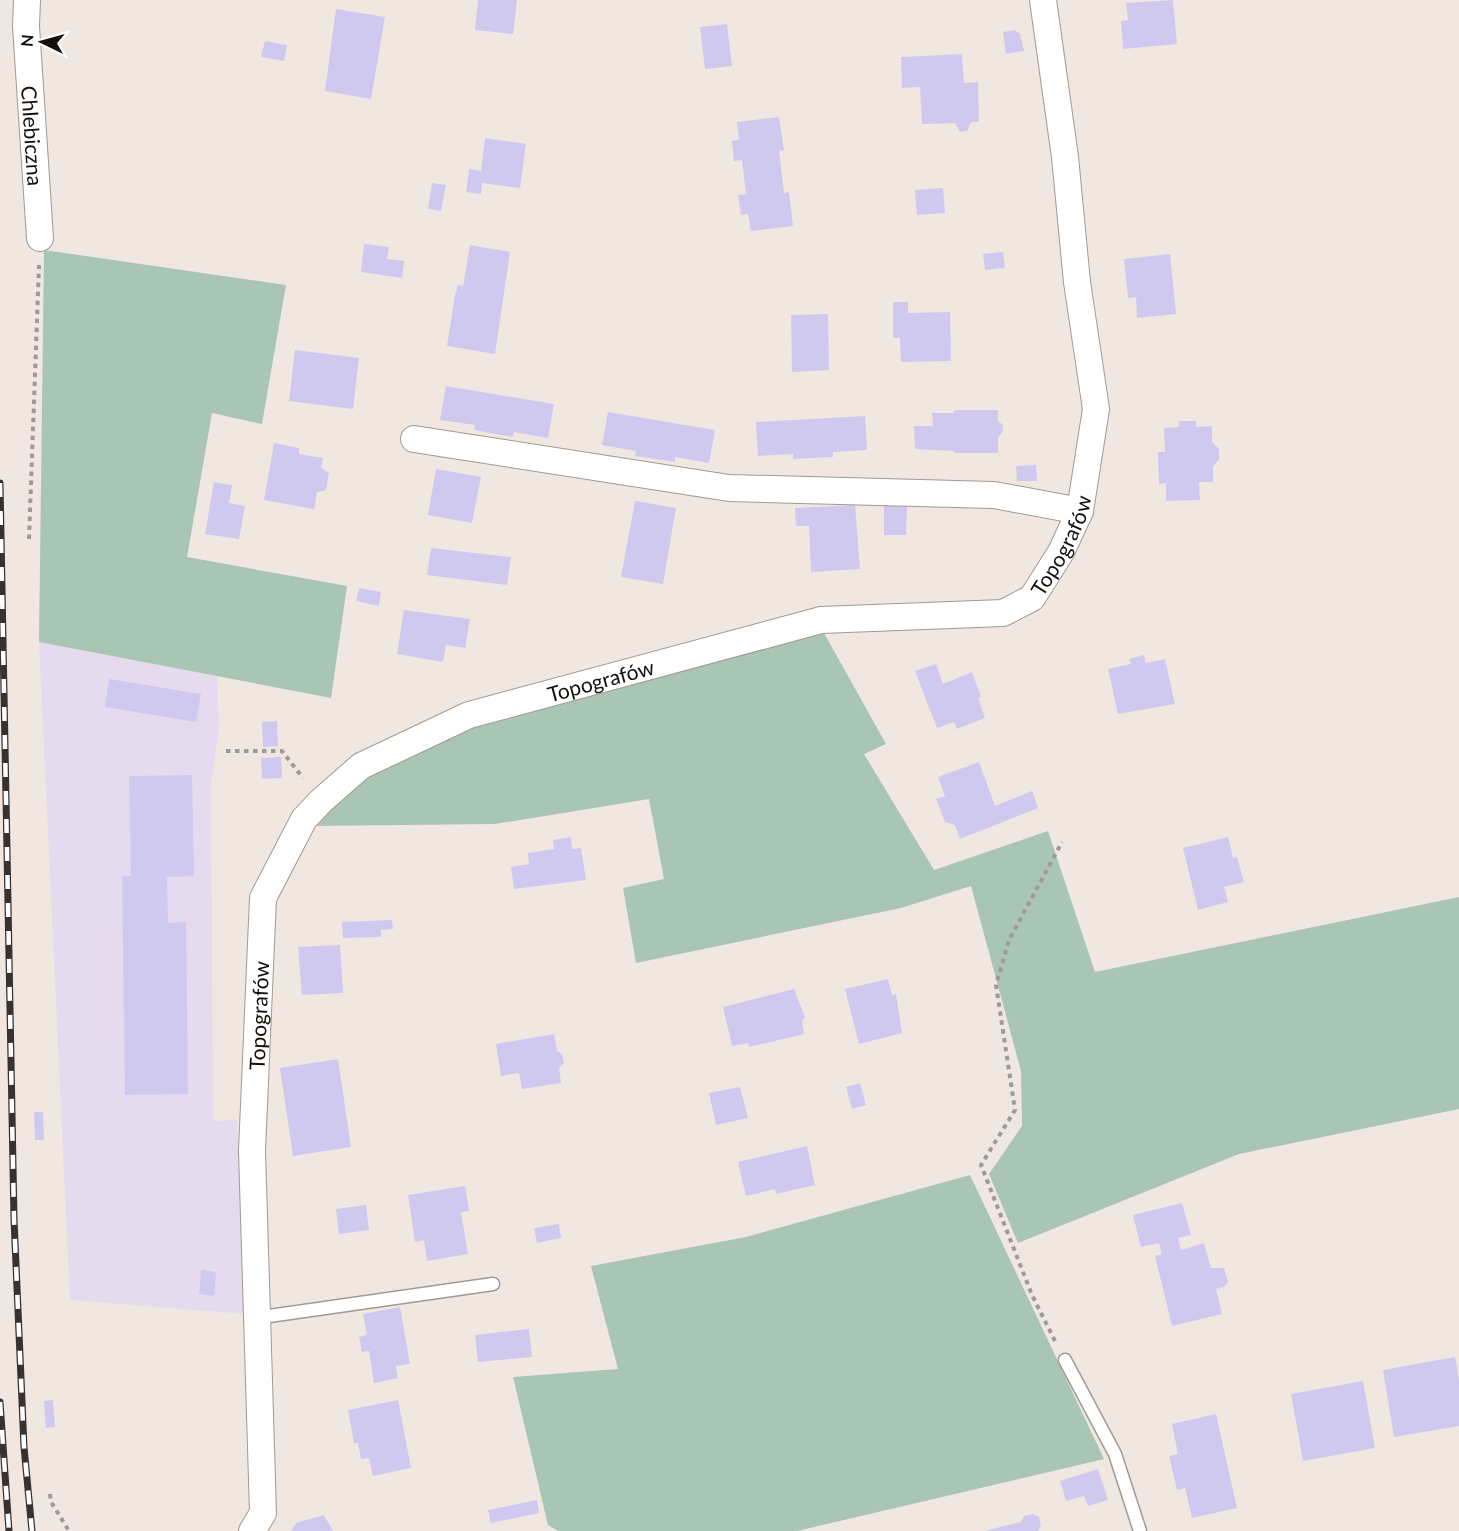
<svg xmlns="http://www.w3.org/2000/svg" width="1459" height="1531" viewBox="0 0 1459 1531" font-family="Lato,sans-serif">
<rect width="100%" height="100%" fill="#f1e7e1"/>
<!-- industrial -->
<path fill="#e6daef" d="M39,642L217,676L219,728L211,784L213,1121L237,1120L246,1314L70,1300Z"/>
<!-- green -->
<path fill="#a9c5b4" d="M44,250L286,285L262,424L212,413L187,557L347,586L331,698L39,642Z
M824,633L886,744L864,754L934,870L1048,831L1095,972L1459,897V1109L1239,1154L1018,1243L989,1174L1022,1126L1021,1071L971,886L901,908L636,963L623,888L664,879L649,799L495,824L308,826L352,786L402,752L453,732Z
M970,1175L1104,1459L797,1531H558L548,1525L513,1377L618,1369L591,1266L746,1237Z"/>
<!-- building -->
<path fill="#d0c9ef" d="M478,0H517L513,34L475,30Z
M1173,0L1177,44L1123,49L1121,21L1128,20L1126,3Z
M336,9L385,17L371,99L325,91Z
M727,24L732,66L705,69L700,27Z
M1015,30L1020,34L1024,51L1006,54L1003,32Z
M265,41L287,45L284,61L261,57Z
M962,54L964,83L978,82L979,122H971L967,131L960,132L955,123L922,124L920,87L902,88L901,57Z
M779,117L784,150L779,151L784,193L789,192L793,226L751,231L748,214L741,215L738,195L746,194L742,160L734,161L732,141L739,140L737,122Z
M485,138L526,144L520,188L482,183L481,194L466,192L469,169L481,171Z
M432,183L446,185L441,211L428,209Z
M943,188L945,213L917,215L915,190Z
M364,244L389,247L387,259L404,261L402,278L361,272Z
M470,245L510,252L495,354L447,346L455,295L458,285L463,286Z
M1003,252L1005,268L985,270L983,254Z
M1170,254L1176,314L1137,318L1136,297L1128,298L1124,259Z
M893,302H908V313L950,312L951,361L901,362L900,338H893Z
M828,314L829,370L792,372L791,315Z
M295,350L359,358L353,409L289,401Z
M446,386L554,404L548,438L514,432L513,437L474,430L475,425L440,420Z
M954,410H998V421L1003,425L1002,433L998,437V453H955L954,451L915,449L914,426H933L932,413H954Z
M608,412L715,430L709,463L675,457V462L635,456L636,451L602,445Z
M865,416L867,450L833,452V457L793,459V454L758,456L756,422Z
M1179,421H1196V427L1212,426V442L1219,449V459L1213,467V482H1199L1200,500L1166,501V483L1159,484L1158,452H1165L1164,428L1179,427Z
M274,443L299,448V454L323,458L321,468L329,473L326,490L317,492L314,509L264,500Z
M1036,465L1037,481H1017L1016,466Z
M436,469L481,477L472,523L428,515Z
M214,482L232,485L229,503L245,506L239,539L205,534Z
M635,501L676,508L663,584L621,577Z
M907,504L906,535H884V505Z
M855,505L860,569L811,572L809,526H796L795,508Z
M431,548L511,557L507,585L427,575Z
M359,588L381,592L379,606L356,601Z
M404,610L470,619L465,648L446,645L443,662L397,654Z
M1144,655L1146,663L1165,659L1175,704L1118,714L1108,669L1131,664L1129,659Z
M936,664L943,684L972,672L981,697L978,698L985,718L957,729L954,722L937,728L915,671Z
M109,679L201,694L196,722L105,707Z
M277,721L278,746L263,747L262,722Z
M281,757L282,778L262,779L261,758Z
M979,762L995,806L1032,791L1038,808L960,839L955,825L945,822L936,799L945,796L938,777Z
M192,775L194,876L167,877L168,923L186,922L188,1094L125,1095L122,876H131L129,776Z
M571,837L572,849L581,848L586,880L514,889L511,867L529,864L528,853L554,849L553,840Z
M1228,837L1233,858L1237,857L1244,882L1224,887L1228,902L1198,910L1183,848Z
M392,920L393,929L381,930V937L343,938L342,922Z
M340,945L343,993L302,995L298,947Z
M888,979L892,995L896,994L902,1033L859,1044L845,989Z
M794,989L805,1017L802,1021L804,1034L749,1047L748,1043L732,1046L723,1007Z
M554,1034L557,1051L562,1054L564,1063L559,1068L561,1083L522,1089L519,1073L501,1076L496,1044Z
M338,1059L351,1147L293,1156L280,1068Z
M860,1083L866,1105L852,1109L846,1087Z
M740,1087L748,1118L716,1125L709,1093Z
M34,1112H43L44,1140H35Z
M807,1146L815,1185L776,1194L775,1189L746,1196L738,1162Z
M465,1186L469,1211L461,1212L468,1254L427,1261L424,1240L415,1242L408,1195Z
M1182,1203L1191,1235L1178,1238L1181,1250L1204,1243L1211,1268H1224L1228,1282L1224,1287L1216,1289L1222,1314L1172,1326L1155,1256L1162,1254L1159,1243L1141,1247L1133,1215Z
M366,1205L369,1230L339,1234L336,1209Z
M559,1224L561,1238L537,1243L534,1228Z
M201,1270L216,1272L214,1296L199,1294Z
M400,1307L410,1364L396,1366L398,1378L374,1383L369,1351L362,1352L359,1337L367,1335L363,1314Z
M529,1329L532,1357L478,1362L475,1335Z
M1455,1357L1459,1380V1426L1394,1437L1383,1370Z
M1363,1381L1375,1448L1303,1461L1291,1394Z
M53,1400L55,1427L46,1428L44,1401Z
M398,1400L411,1468L373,1476L369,1458L361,1459L358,1443H354L348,1410Z
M1216,1414L1237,1508L1192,1518L1185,1488L1177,1490L1169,1456L1178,1454L1172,1424Z
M1098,1469L1108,1500L1088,1506L1084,1496L1066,1501L1060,1481Z
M537,1500L539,1513L491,1523L488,1510Z
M1033,1514L1039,1517L1041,1526L1038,1531H984L1021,1522L1024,1516Z
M324,1515L333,1531H291L296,1523Z"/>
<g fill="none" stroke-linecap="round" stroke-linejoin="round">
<!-- lane casing -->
<g stroke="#a29992" stroke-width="15">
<path id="lane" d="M255,1318L493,1284
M1065,1360L1115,1454L1140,1531"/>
</g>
<!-- street casing -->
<g stroke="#a29992" stroke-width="28">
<g id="street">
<path id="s1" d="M27,0L26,26L40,238"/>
<path d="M414,439L729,488L994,495L1080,511"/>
<path id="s2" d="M252,1531L263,1513L252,1151L263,898L304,819L321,801L361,766L469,715L821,620L1003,613L1032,598L1061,552L1080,511L1096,409L1077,282L1065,157L1043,0"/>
</g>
</g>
<!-- path -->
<path stroke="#a19994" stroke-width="4" stroke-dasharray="4.5 4.5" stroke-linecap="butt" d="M29,539L39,265
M226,751H282L303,778
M1055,1341L1032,1295L981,1165L1015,1110L996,985L1009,940L1062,842
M50,1494L51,1502L69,1531"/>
<!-- lane -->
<use href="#lane" stroke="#fff" stroke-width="12"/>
<!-- street -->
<use href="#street" stroke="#fff" stroke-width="26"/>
<!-- rail casing -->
<g stroke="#36322f" stroke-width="7">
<path id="rail" d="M0,483L14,1219L24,1447L32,1531
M0,1402L9,1531"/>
</g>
<!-- rail -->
<use href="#rail" stroke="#fff" stroke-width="4.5" stroke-dasharray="14" stroke-linecap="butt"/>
</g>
<g text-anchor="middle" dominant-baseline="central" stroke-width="4.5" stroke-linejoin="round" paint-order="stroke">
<!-- street labels -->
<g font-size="21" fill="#120f0c" stroke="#fff">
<text stroke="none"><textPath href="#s1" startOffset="136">Chlebiczna</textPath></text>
<text stroke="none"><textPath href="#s2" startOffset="1563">Topografów</textPath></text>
<text stroke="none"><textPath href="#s2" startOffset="1059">Topografów</textPath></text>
<text stroke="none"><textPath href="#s2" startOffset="519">Topografów</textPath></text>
</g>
</g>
<!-- north arrow -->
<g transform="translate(42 42) rotate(275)" stroke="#ffffff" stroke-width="4.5" paint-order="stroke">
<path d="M0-4.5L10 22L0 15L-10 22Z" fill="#120f0c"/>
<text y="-9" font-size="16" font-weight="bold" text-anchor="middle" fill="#120f0c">N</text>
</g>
</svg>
